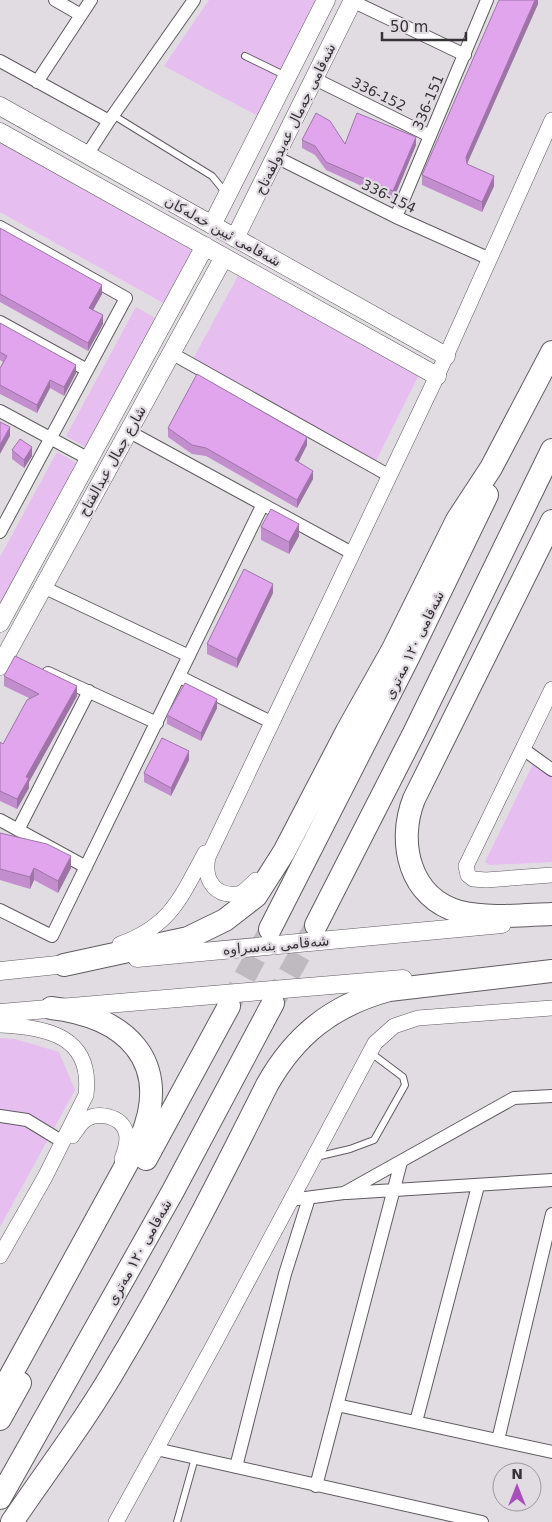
<svg xmlns="http://www.w3.org/2000/svg" width="552" height="1522" viewBox="0 0 552 1522" font-family="'DejaVu Sans','Noto Naskh Arabic',sans-serif">
<rect width="100%" height="100%" fill="#e1dce2"/>
<!-- green -->
<path fill="#e6beef" d="M209,0H316L258,116L164,66Z
M0,143L192,250L165,304L0,212Z
M238,276L419,375L376,461L193,359Z
M136,307L157,319L87,448L66,436Z
M57,452L78,464L0,606V557Z
M533,764L552,777V862L490,865L485,862Z
M0,1038L15,1039L59,1052L75,1090L0,1227Z"/>
<g fill="none" stroke-linecap="round" stroke-linejoin="round">
<!-- motorway-tunnel -->
<path stroke="#bfbac0" stroke-width="22" stroke-dasharray="22 11" stroke-linecap="butt" d="M273,1003L316,925
M229,1006L270,930"/>
<!-- service casing -->
<g stroke="#605c61" stroke-width="8">
<path id="service" d="M245,56L286,76
M113,115L212,176L225,192
M316,1157L350,1149L374,1140L405,1085L403,1077L371,1053
M177,1522L195,1458"/>
</g>
<!-- minor casing -->
<g stroke="#605c61" stroke-width="14">
<path id="minor" d="M55,0L81,15
M352,1L465,55
M0,61L109,121L194,0
M315,79L430,136
M37,82L91,0
M87,155L109,121
M276,157L396,217L490,259
M396,217L487,0
M0,227L126,298L0,532
M0,322L87,370
M171,353L390,476
M0,411L89,459
M128,431L352,553
M43,587L189,656
M48,673L157,723
M180,677L271,722
M523,749L552,770
M0,820L86,867
M18,830L89,691
M0,910L52,936L262,506
M0,1116L27,1120L63,1142
M347,1193L552,1180
M290,1200L344,1193L514,1098L552,1096
M337,1405L552,1452
M416,1422L478,1186
M498,1440L552,1214
M156,1449L482,1522
M236,1467L285,1274L309,1198
M316,1486L401,1162"/>
</g>
<!-- tertiary casing -->
<g stroke="#605c61" stroke-width="16">
<path id="tertiary" d="M552,689L466,866L468,875L473,879L486,880L552,875
M256,880L242,893C216,899 203,881 208,857L437,376L552,120
M120,944C171,926 181,897 205,853
M0,1025C47,1027 93,1036 86,1095L45,1177L0,1256
M72,1136C76,1131 80,1124 85,1120C98,1111 121,1116 126,1132C129,1141 125,1151 122,1159
M116,1522L212,1348L375,1043L394,1026L418,1018L552,1008"/>
</g>
<!-- secondary casing -->
<g stroke="#605c61" stroke-width="19">
<path id="secondary" d="M0,106L446,356
M0,132L437,376
M212,225L326,0
M235,238L353,0
M0,623L205,246
M0,666L224,257
M137,958L502,924
M0,971L76,963
M0,1013L403,979"/>
</g>
<!-- motorway casing -->
<g stroke="#605c61" stroke-width="24">
<path id="motorway" d="M552,521L414,799C397,842 409,898 460,912C488,919 523,915 552,914
M316,925L414,733L552,450
M270,929L408,658L487,495
M64,965L188,938L225,920L256,896L284,852L347,731L393,649L457,520L491,468L552,352
M146,1159L229,1006
M0,1395L141,1138C173,1061 125,1016 51,1008
M0,1419L20,1383
M0,1498L173,1191L273,1003
M12,1522C48,1469 87,1418 119,1362C173,1272 220,1179 267,1085C295,1035 333,1005 389,990L552,971"/>
</g>
<!-- service -->
<use href="#service" stroke="#fff" stroke-width="6"/>
<!-- minor -->
<use href="#minor" stroke="#fff" stroke-width="12"/>
<!-- tertiary -->
<use href="#tertiary" stroke="#fff" stroke-width="15"/>
<!-- secondary -->
<use href="#secondary" stroke="#fff" stroke-width="18"/>
<!-- motorway -->
<use href="#motorway" stroke="#fff" stroke-width="22"/>
</g>
<!-- wall -->
<path fill="#c28ecd" d="M538,0V4L467,164L494,186L482,212L422,185V175Z
M302,140L345,144L416,145L393,200L326,170L315,155L302,148Z
M0,228L102,294L93,310L103,324L88,351L0,302Z
M0,323L76,373L64,396L50,388L37,413L0,394V368L3,362L0,360Z
M168,428L307,445L298,462L313,479L297,508L206,456L192,454L168,437Z
M12,450L32,456L24,468L12,459Z
M261,527L299,536L289,554L261,540Z
M273,593L237,668L207,654V644Z
M4,676L77,696L29,782V788L17,809L0,801V742L3,744L29,698L4,686Z
M217,708L201,741L167,724V715Z
M189,760L171,796L144,782V773Z
M0,833L71,868L58,893L34,880L30,889L0,880Z"/>
<!-- shaded-wall -->
<path fill="#9e74a7" d="M535,0H538V4L466,166V157Z
M416,137V145L393,200V191Z
M494,176V186L482,212V202Z
M102,285V294L89,317V308Z
M103,315V324L88,351V343Z
M76,365V373L64,396V387Z
M50,380V388L37,413V405Z
M10,427V436L0,454V445Z
M307,437V445L295,469V460Z
M32,447V456L24,468V460Z
M313,471V479L297,508V500Z
M299,524V536L289,554V542Z
M273,584V593L237,668V659Z
M77,686V696L29,782V788L17,809V799L26,777Z
M217,699V708L201,741V733Z
M189,751V760L171,796V788Z
M71,856V868L58,893V881Z
M34,868V880L30,889V877Z"/>
<!-- building -->
<path fill="#e1a5ee" stroke="#9e74a7" d="M499,0H535L466,157L467,164L494,176L482,202L422,175Z
M316,113L330,121L345,144L357,113L416,137L393,191L326,162L315,146L302,140Z
M0,228L102,285L89,308L103,315L88,343L0,294Z
M0,323L76,365L64,387L50,380L37,405L0,385V368L7,356L0,352Z
M197,374L307,437L295,460L313,471L297,500L206,448L192,445L168,428Z
M0,422L10,427L0,445Z
M20,439L32,447L24,460L12,450Z
M271,509L299,524L289,542L261,527Z
M244,569L273,584L237,659L207,644Z
M15,656L77,686L26,777L29,778L17,799L0,791V742L3,744L27,700L39,694L4,676Z
M185,683L217,699L201,733L167,715Z
M162,738L189,751L171,788L144,773Z
M0,833L47,844L71,856L58,881L34,868L30,877L0,869Z"/>
<g text-anchor="middle" dominant-baseline="central" stroke-width="4.5" stroke-linejoin="round" paint-order="stroke">
<!-- street labels -->
<g font-size="14" fill="#353336" stroke="#e1dce2">
<text transform="translate(379 94) rotate(26)">336-152</text>
<text transform="translate(428 102) rotate(-67)">336-151</text>
<text transform="translate(295 119) rotate(-64)">شەقامی جەمال عەبدولفەتاح</text>
<text transform="translate(389 196) rotate(26)">336-154</text>
<text transform="translate(223 231) rotate(29)">شەقامی ئیبن خەلەکان</text>
<text transform="translate(112 461) rotate(-61)">شارع جمال عبدالفتاح</text>
<text transform="translate(414 645) rotate(-64)">شەقامی ١٢٠ مەتری</text>
<text transform="translate(276 945) rotate(-5)">شەقامی بنەسراوە</text>
<text transform="translate(139 1252) rotate(-61)">شەقامی ١٢٠ مەتری</text>
</g>
</g>
<!-- north arrow -->
<g transform="translate(517 1487)"><circle r="24" fill="#e1dce2" stroke="#9c989d"/>
<path d="M0-4L9 19L0 12L-9 19Z" fill="#a84fbc"/>
<text y="-8" font-size="14" font-weight="bold" text-anchor="middle" fill="#353336">N</text>
</g>
<!-- scale -->
<path d="M382 32v8h84v-8" fill="none" stroke="#353336" stroke-width="2.5"/>
<text x="390" y="32" font-size="15" fill="#353336" stroke="#e1dce2" stroke-width="4" paint-order="stroke">50 m</text>
</svg>
